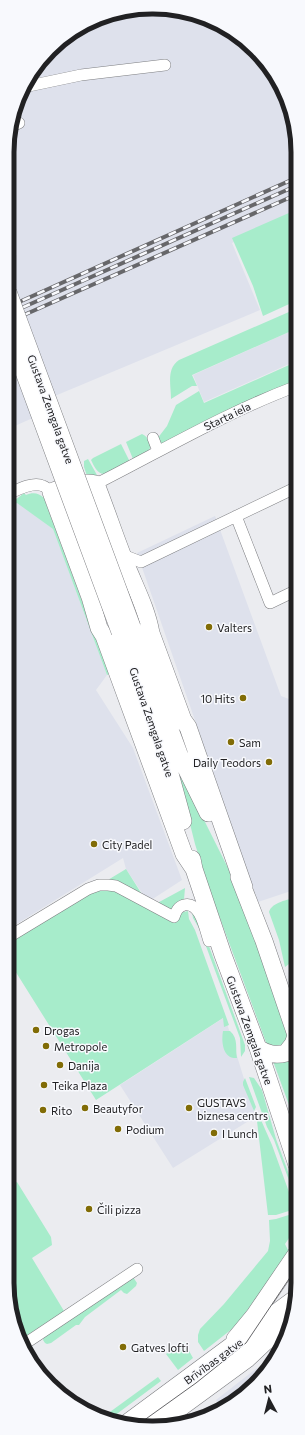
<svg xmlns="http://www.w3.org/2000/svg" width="305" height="1435" viewBox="0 0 305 1435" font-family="Commissioner,sans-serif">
<rect width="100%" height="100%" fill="#ebecf0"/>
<!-- built -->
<path fill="#dee1ec" d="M171,8L217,22L256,50L283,88L298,143V214L232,243L260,310L50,398L53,409L8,429V134L26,80L64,37L115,12Z
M298,328V360L204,402L193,375Z
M17,502L53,529L107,675L96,690L133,748L182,880L148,902L126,869L123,858L7,930L8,507Z
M215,516L281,696L297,702V889L258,902L137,553Z
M225,1017L257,1121L247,1122L173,1168L120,1085Z
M257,1368L262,1374L248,1392L221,1408L216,1400Z"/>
<!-- green -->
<path fill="#a7eccb" d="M298,209V300L263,316L253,286L232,238Z
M298,308V328L192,375L197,386H192L171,399C171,385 166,369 179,360Z
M298,361L297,382L270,392L219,414L164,443H159L157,439L167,426L176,405L199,391L204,403Z
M142,434C146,436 148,438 149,442C154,453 141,455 133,459L126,442Z
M121,444L130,462L105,474C97,474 94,466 91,460L93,458Z
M88,459L97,475L87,476L84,467V461Z
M24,493L26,495C33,492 39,493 44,498L109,674L107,675L53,529L17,503L8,507V504L14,501Z
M175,764H176L233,878L289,1035L284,1047L267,1045L211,894L195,844Z
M126,869L150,907L185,888L183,911L184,912L188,911L189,919L195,930L229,1025L224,1027L223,1018L96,1100L7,958V941Z
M297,897V928L290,933L297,943V958L285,967L279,940L269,912C272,902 288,900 297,897Z
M192,912L198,916L245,1045V1051L241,1057L240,1038L200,930L193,918Z
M223,1031H230C239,1039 235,1049 237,1058C223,1059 221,1042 223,1031Z
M294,1054L297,1069V1127L273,1061Z
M249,1077L254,1078L262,1090L276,1139L297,1196V1202L274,1140L267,1127Z
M245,1078L256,1107L254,1111L243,1085V1082Z
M261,1120L272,1145L294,1206L292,1210L276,1215H268L257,1121Z
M17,1182L51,1237L52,1245L32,1258L64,1311L20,1340L18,1338L7,1282V1188Z
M295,1213L297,1214V1226L285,1244L288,1250V1252L237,1325L204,1351L198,1342V1335L200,1329L224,1304L268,1251L270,1241L269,1220L276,1219Z
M133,1277L137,1283L136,1286L127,1294L124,1293L121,1290L85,1317L79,1325H76L51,1343L47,1344L45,1343L43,1340L44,1337Z
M184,1342L193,1358L178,1370L166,1354Z
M158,1377L161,1381L110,1419L103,1417Z"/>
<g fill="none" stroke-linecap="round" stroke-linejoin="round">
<!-- street casing -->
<g stroke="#7d7e81" stroke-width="12">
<path id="street" d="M24,87L81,75L165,65
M10,127L19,123
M153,438L158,451
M96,484C163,450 227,412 297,386
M8,494C17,490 33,481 43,486C46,487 49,490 51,492
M236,516L270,603L297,590
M123,555L141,562L297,487
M7,938L88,889L99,885H108L116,886L174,917C176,911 178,907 184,905C200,901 205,929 209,941
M23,1345L137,1269"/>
</g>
<!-- primary casing -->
<g stroke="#7d7e81" stroke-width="18">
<path id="primary" d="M132,627L179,754L208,813
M120,632L166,759L183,821
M192,859L194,869L223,955L258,1048L297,1165
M194,869L184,854L104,636L99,628L90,597L51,492C66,486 80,481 96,484C107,512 116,540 127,567C136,589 147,610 151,633L183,720L188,727L196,750L244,887
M239,877L264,941L297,1038
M258,1048C267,1054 275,1056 286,1053L293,1044L296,1036
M235,1339L254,1316L297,1253"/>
</g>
<!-- highway casing -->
<g stroke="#7d7e81" stroke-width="21">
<path id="highway" d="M128,1424L297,1299
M153,1426L246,1358L264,1341L291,1322"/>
</g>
<!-- street -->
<use href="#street" stroke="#fff" stroke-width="11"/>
<!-- primary -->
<use href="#primary" stroke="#fff" stroke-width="17"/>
<!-- highway -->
<use href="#highway" stroke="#fff" stroke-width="20"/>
<!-- tram -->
<path stroke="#67676a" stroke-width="1" d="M136,1426L196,1383L246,1343L297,1267"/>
<!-- rail casing -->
<g stroke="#67676a" stroke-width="4">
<path id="rail" d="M8,307L298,177
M8,314L298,185
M8,322L298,194"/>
</g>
<!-- rail -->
<use href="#rail" stroke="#f8f9fd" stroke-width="2.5" stroke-dasharray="8" stroke-linecap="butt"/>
<!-- primary-bridge casing -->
<g stroke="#7d7e81" stroke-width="18" stroke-linecap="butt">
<path id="primary-bridge" d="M8,292L132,627
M8,329L120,632"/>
</g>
<!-- primary-bridge -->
<use href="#primary-bridge" stroke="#fff" stroke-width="17"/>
</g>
<!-- markers -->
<g fill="#816c06" stroke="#f8f9fd" stroke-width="1.5">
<circle cx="209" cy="627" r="4"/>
<circle cx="243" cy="698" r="4"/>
<circle cx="231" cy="742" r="4"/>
<circle cx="269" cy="762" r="4"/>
<circle cx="94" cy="844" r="4"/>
<circle cx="36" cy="1030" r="4"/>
<circle cx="46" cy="1046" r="4"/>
<circle cx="60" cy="1065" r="4"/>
<circle cx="44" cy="1085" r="4"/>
<circle cx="85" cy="1108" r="4"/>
<circle cx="189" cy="1108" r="4"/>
<circle cx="43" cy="1110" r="4"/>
<circle cx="118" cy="1129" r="4"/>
<circle cx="214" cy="1133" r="4"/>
<circle cx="89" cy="1209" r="4"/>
<circle cx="123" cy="1347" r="4"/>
</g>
<g text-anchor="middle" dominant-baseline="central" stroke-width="3" stroke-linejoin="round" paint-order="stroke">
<!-- street labels -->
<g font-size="11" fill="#212123" stroke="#f8f9fd">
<text transform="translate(51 409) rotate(70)">Gustava Zemgala gatve</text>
<text transform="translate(227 416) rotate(-26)">Starta iela</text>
<text transform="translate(152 722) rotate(71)">Gustava Zemgala gatve</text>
<text transform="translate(250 1030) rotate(70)">Gustava Zemgala gatve</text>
<text transform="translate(213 1361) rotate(-36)">Brīvības gatve</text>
</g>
<!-- poi labels -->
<g font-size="11" fill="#212123" stroke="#f8f9fd" text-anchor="start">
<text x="217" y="627">Valters</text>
<text x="235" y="698" text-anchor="end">10 Hits</text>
<text x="239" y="742">Sam</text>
<text x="261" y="762" text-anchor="end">Daily Teodors</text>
<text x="102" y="844">City Padel</text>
<text x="44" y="1030">Drogas</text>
<text x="54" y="1046">Metropole</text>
<text x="68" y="1065">Danija</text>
<text x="52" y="1085">Teika Plaza</text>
<text x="197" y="1102">GUSTAVS<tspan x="197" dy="13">biznesa centrs</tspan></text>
<text x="93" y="1108">Beautyfor</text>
<text x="51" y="1110">Rito</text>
<text x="126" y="1129">Podium</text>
<text x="222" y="1133">I Lunch</text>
<text x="97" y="1209">Čili pizza</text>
<text x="131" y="1347">Gatves lofti</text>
</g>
</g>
<!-- crop -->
<path d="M0 0H305V1435H0ZM152 14H153A138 138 0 0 1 291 152V1283A138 138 0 0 1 153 1421H152A138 138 0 0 1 14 1283V152A138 138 0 0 1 152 14Z" fill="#f8f9fd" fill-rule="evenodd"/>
<path fill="none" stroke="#212123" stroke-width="5" d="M152 14H153A138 138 0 0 1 291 152V1283A138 138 0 0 1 153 1421H152A138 138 0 0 1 14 1283V152A138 138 0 0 1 152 14Z"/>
<!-- north arrow -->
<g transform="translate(269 1399) rotate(353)" stroke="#f8f9fd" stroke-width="3" paint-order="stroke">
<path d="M0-3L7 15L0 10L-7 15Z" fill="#212123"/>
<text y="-6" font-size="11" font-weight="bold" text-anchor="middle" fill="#212123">N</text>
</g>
</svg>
